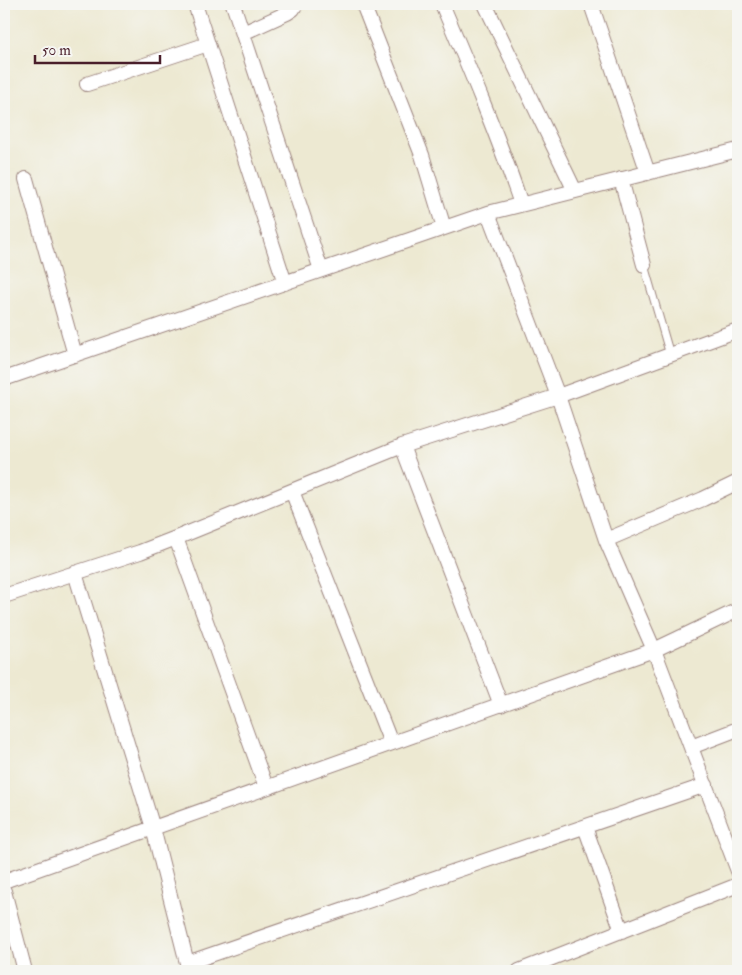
<svg xmlns="http://www.w3.org/2000/svg" width="742" height="975" viewBox="0 0 742 975" font-family="'IM FELL Double Pica',serif">
<rect width="100%" height="100%" fill="#f6f6f2"/>
<filter id="ink" filterUnits="userSpaceOnUse"><feTurbulence type="fractalNoise" baseFrequency=".02" numOctaves="2"/><feDisplacementMap in="SourceGraphic" scale="10" xChannelSelector="R" yChannelSelector="G"/><feConvolveMatrix kernelMatrix="1 2 1 2 8 2 1 2 1" color-interpolation-filters="sRGB"/></filter>
<filter id="wash" filterUnits="userSpaceOnUse"><feTurbulence type="fractalNoise" baseFrequency=".0096" numOctaves="4" result="noise"/><feDisplacementMap in="SourceGraphic" scale="20" xChannelSelector="R" yChannelSelector="G"/><feGaussianBlur stdDeviation="1.12" result="paint"/><feColorMatrix in="noise" values="0 0 0 0 0 0 0 0 0 0 0 0 0 0 0 0 0 1.4 0 .05"/><feComposite in="paint" operator="in"/></filter>
<g filter="url(#wash)">
<rect width="100%" height="100%" fill="#ede9d2"/>
</g>
<g filter="url(#ink)">
<g fill="none" stroke-linecap="round" stroke-linejoin="round">
<!-- service casing -->
<g stroke="#9c847e" stroke-width="9">
<path id="service" d="M644,265L670,355"/>
</g>
<!-- minor casing -->
<g stroke="#9c847e" stroke-width="16">
<path id="minor" d="M195,4L285,283
M233,4L321,270
M363,4L422,155L444,228
M442,4C470,70 498,136 521,204
M485,4L575,191
M591,4L648,173
M243,33L287,13L293,9L296,4
M87,84L208,44
M26,179L75,355
M621,179L644,265
M488,213L558,396L606,540L654,650L738,871
M4,379L488,213L738,150
M402,446L501,705
M292,491L391,743
M176,538L266,787
M606,540L703,499L738,482
M75,573L153,828L189,971
M4,596L140,552L176,538L402,446L558,396L738,330
M691,747L738,729
M585,827L622,931
M4,881L654,650L738,610
M4,891L25,971
M187,963L706,785
M519,971L738,885"/>
</g>
<!-- service -->
<use href="#service" stroke="#fff" stroke-width="7"/>
<!-- minor -->
<use href="#minor" stroke="#fff" stroke-width="14"/>
</g>
</g>
<!-- margin -->
<rect width="742" height="975" fill="none" stroke="#f6f6f2" stroke-width="20"/>
<!-- scale -->
<path d="M35 55v8h125v-8" fill="none" stroke="#4a1f2b" stroke-width="2.5"/>
<text x="42" y="55" font-size="15" fill="#4a1f2b" stroke="#f6f6f2" stroke-width="4" paint-order="stroke">50 m</text>
</svg>
